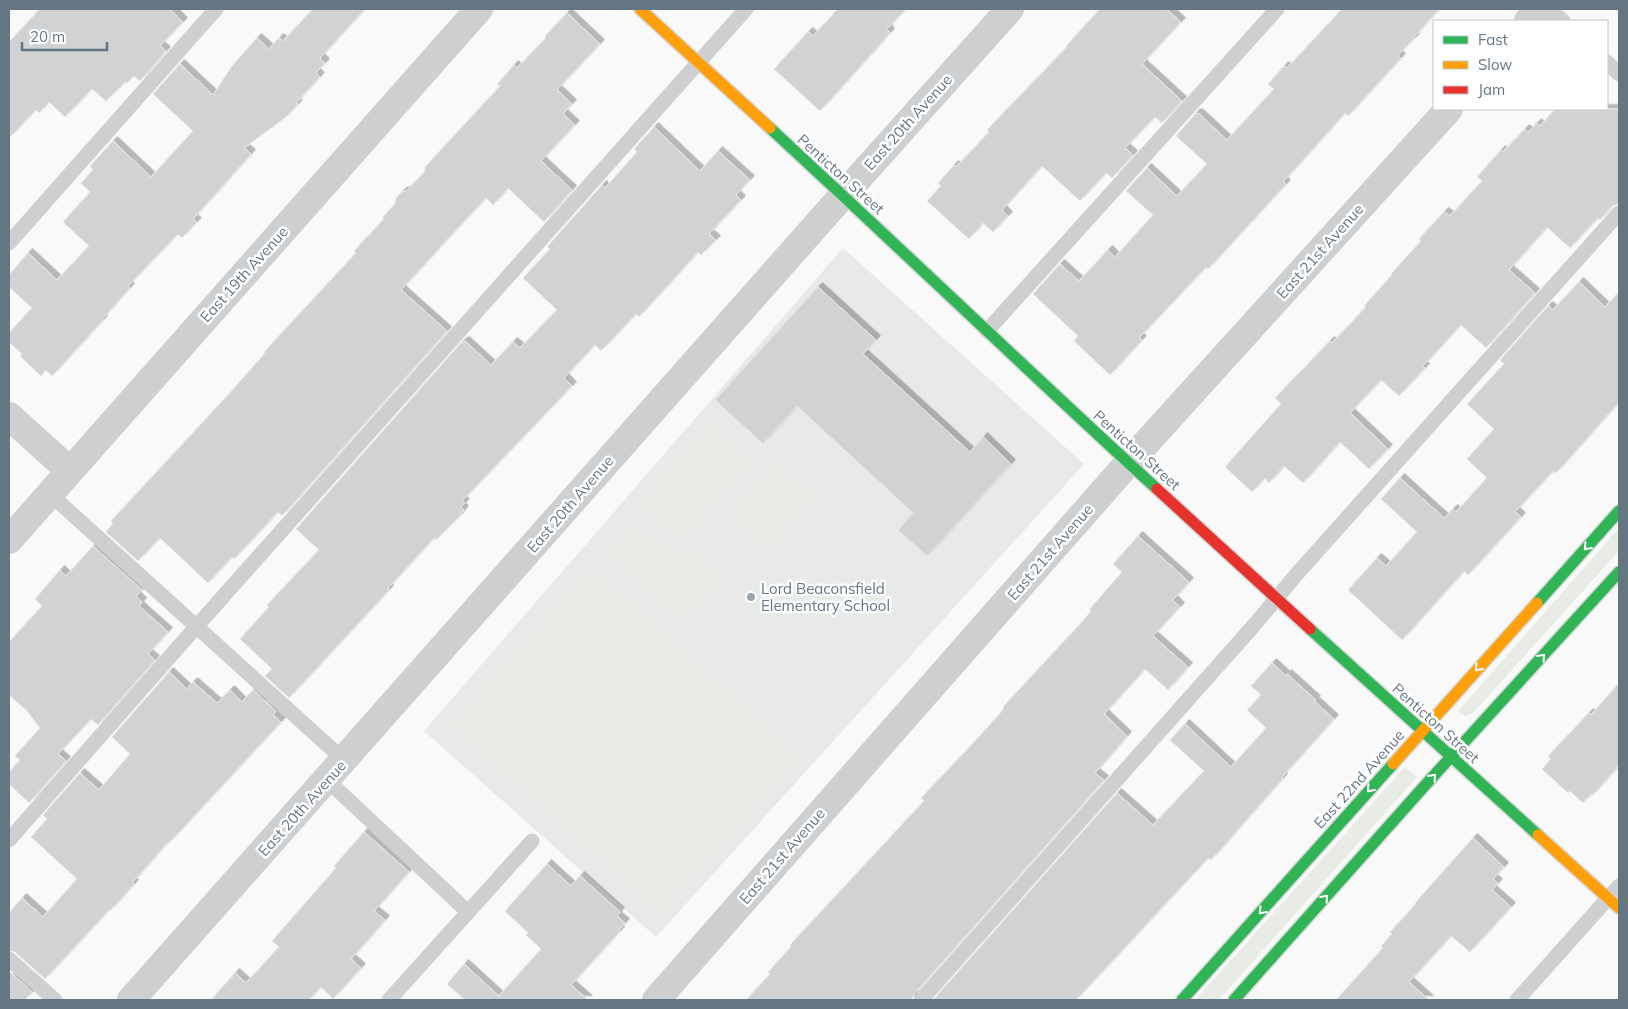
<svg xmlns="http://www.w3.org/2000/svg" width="1628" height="1009" viewBox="0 0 1628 1009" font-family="Mulish,sans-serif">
<defs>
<filter id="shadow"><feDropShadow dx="4.5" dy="-4.5" stdDeviation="0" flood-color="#0004"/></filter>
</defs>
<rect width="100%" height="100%" fill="#f9f9f9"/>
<!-- built -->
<path fill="#e8e9e9" d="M843,248L1084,464L656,937L424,731Z"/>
<!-- green -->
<path fill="#e8ebe6" d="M709,421L755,461L681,544L636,504Z
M774,460L818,499L766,552L729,518L753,483Z
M1619,528V551L1473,713L1466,716L1461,714L1459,710Z
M625,530H649L673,553L692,549L725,579L688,618L675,620L605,555Z
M592,566L803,757L660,915L449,724Z
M1405,767L1417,777L1219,1000H1195Z"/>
<!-- building -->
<path fill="#d0d2d3" stroke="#e8e8e8" filter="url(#shadow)" d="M40,9H170L183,22L160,46L166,51L140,81L134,76L127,83L125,82L106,101L92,89L65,117L49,102L39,113L36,110L9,138V45L10,41Z
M313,9H365L320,58L325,63L316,73L320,77L296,103L298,104L286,117L244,148L251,154L193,219L197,222L182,238L178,234L128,286L130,288L102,319L103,320L52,376L46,370L41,376L20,356L22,354L9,342V333L32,308L9,287V275L28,253L57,280L89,246L63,222L90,192L81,183L93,170L90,166L113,141L151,177L193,131L153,94L180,64L213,95L232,66L257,38L269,49L279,38L283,41Z
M838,9H906L887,29L890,33L820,111L774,69L808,32L813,36Z
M1100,9H1166L1181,22L1142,64L1182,101L1162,123L1155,117L1125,148L1133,155L1112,178L1106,173L1080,201L1042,166L1002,210L1008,216L993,232L983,223L969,239L927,201L941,186L938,183L954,165L956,167L989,132L987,130L1067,47L1066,46Z
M1342,9H1439L1414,37L1415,38L1398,55L1401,58L1348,116L1345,113L1283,182L1286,184L1208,269L1206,267L1139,338L1142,340L1110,375L1074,341L1078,336L1033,294L1060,264L1079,281L1108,250L1115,257L1153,215L1126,191L1147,168L1177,196L1207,164L1176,136L1196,113L1197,114L1198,113L1227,140L1274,89L1268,84L1284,66L1287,68Z
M567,13L600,44L557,90L572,104L563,114L575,125L541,161L572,190L544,222L508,188L493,205L486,198L453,233L401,290L447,331L282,516L278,512L234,559L232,557L208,583L160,538L138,561L106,532L113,523L111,521L229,394L265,353L264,352L356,253L354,251L384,219L382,218L395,204L396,198L402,192L406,191L424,173L425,167L500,86L497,84L514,65L517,68L546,38L545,36Z
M1555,109H1619V204L1612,206L1600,220L1598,218L1570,248L1547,227L1509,270L1535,293L1486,348L1461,325L1423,366L1425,368L1399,396L1381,380L1350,413L1388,449L1369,469L1340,442L1303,483L1284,466L1269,483L1265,478L1252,492L1225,467L1281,404L1275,398L1330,341L1332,343L1366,307L1364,306L1392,275L1391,274L1421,241L1419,239L1444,212L1450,216L1482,181L1477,177L1501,150L1503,152L1525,129L1528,132L1537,123L1540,126Z
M654,127L700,171L718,151L750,180L736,195L741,200L709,234L716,240L701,255L698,252L639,317L636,314L601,351L595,345L564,378L572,386L462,501L465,503L461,507L464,510L458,518L436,540L434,538L388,588L389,590L289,698L265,676L272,669L240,639L269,607L267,605L319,550L296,529L460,344L465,341L491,365L513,342L520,348L557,310L523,278L550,249L547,247L602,185L605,188L637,152L634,149Z
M1579,282L1605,307L1619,292V402L1556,473L1553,471L1515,512L1521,517L1468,575L1464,571L1402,640L1348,590L1377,558L1386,566L1417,532L1381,499L1400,478L1444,518L1453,509L1456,512L1487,478L1467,459L1494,429L1467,404L1504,364L1500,360L1548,306L1553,310Z
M818,287L876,340L863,354L970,452L983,437L1011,464L927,556L898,530L913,513L797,406L763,444L715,400Z
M1138,536L1189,582L1173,600L1180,607L1153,636L1188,667L1168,690L1145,669L1104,714L1127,736L1095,773L1104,780L914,994L912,1000H746L770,974L768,972L791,947L790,945L924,801L921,798L965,752L998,716L1004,708L1003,707L1082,622L1091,611L1089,610L1122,572L1113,564Z
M93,546L142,590L136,596L142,602L139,606L168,632L148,654L155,660L98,725L91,719L58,754L66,761L29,803L9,784V772L20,760L15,756L40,728L27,711L9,695V642L42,606L35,599L60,570L66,576Z
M1272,663L1286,676L1287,674L1316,700L1314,701L1334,719L1282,777L1283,778L1211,860L1208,858L1076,1000H933L1117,793L1153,825L1204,771L1170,740L1185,724L1231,767L1266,728L1247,710L1261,695L1251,686Z
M169,672L187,689L193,682L217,703L230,690L242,702L253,690L276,711L273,715L281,722L168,844L167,843L132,883L134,884L110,911L109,910L45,979L15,952L9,950V913L22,898L43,917L77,879L31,837L47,819L43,815L80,773L99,790L130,754L112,737Z
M1619,683V765L1592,796L1591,794L1583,803L1570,791L1568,793L1542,769L1551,759L1548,756L1589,713L1591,715Z
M364,832L409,872L374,911L385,920L351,959L361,968L333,999L321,987L309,1000H211L235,973L246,983L279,947L272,941L336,868L334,866Z
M1473,838L1504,867L1493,879L1498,883L1492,890L1511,907L1470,952L1451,936L1409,982L1429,1000H1336L1383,948L1381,946L1392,934L1390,932L1416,904L1415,903Z
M547,864L571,886L580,876L620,912L617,916L625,923L619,930L620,931L571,985L588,1000H465L447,984L464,964L499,996L541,949L526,935L528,933L505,911Z
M9,971L32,992L25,1000H9Z"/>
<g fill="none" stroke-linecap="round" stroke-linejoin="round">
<!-- fast casing -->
<g stroke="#d5d6d7" stroke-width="14">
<path id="fast" d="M770,128C900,248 1027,370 1157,489
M1537,603L1619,511
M1310,629L1538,835
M1182,1000L1393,764
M1234,1000L1428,782L1619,572"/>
</g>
<!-- slow casing -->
<g stroke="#d5d6d7" stroke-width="14">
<path id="slow" d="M640,9L770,128
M1393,764L1537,603
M1538,835L1619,908"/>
</g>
<!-- jam casing -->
<g stroke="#d5d6d7" stroke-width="14">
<path id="jam" d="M1157,489L1310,629"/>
</g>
<!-- lane -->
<path stroke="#cecfd0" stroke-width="15" d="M1549,9L1563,21
M1607,62L1619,74
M9,243L216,9
M987,331L1277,9
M50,494L344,760
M327,780L467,911
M9,840L196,627L746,9
M9,959L55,1000
M389,1000L532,841
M921,1000L1256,623L1296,575L1619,213
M1517,1000L1619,886"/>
<!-- street -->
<path stroke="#cecfd0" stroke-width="28" d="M1528,21L1540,9
M9,416L70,471
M9,540L479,9
M131,1000L820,221L1010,9
M656,1000L1129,462L1449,109"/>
<!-- fast -->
<use href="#fast" stroke="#30b455" stroke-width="11"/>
<!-- slow -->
<use href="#slow" stroke="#ff9f0a" stroke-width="11"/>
<!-- jam -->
<use href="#jam" stroke="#e5322d" stroke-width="11"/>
</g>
<!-- one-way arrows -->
<defs><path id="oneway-chevron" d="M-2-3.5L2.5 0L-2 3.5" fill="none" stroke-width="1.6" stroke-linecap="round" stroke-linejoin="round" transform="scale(1.25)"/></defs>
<g stroke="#fff">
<use href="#oneway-chevron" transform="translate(1587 547) rotate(132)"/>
<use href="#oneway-chevron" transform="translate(1542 657) rotate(-48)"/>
<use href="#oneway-chevron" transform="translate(1478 668) rotate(132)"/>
<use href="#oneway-chevron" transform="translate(1433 777) rotate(-48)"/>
<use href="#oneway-chevron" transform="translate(1370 789) rotate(132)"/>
<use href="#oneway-chevron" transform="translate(1325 898) rotate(-48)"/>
<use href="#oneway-chevron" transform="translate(1262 911) rotate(132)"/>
</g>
<!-- markers -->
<circle fill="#99a4ac" stroke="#fff" stroke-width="2" cx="751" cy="597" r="5"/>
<g text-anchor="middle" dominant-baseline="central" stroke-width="5" stroke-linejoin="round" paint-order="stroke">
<!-- street labels -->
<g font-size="15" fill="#657683" stroke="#fff">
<text transform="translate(908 122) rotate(-48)">East 20th Avenue</text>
<text transform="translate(841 174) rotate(42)">Penticton Street</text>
<text transform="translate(1320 251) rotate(-48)">East 21st Avenue</text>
<text transform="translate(244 274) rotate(-48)">East 19th Avenue</text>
<text transform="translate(1137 450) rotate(42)">Penticton Street</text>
<text transform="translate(570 504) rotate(-49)">East 20th Avenue</text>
<text transform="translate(1050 552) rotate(-49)">East 21st Avenue</text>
<text transform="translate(1436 723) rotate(42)">Penticton Street</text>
<text transform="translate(1359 779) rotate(-48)">East 22nd Avenue</text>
<text transform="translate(302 808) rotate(-48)">East 20th Avenue</text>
<text transform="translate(782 856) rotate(-49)">East 21st Avenue</text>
</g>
<!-- poi labels -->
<g font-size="15" fill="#657683" stroke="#fff" text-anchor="start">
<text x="761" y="588">Lord Beaconsfield<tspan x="761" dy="17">Elementary School</tspan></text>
</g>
</g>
<!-- border -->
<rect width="1628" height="1009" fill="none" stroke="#657683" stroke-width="20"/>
<!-- legend -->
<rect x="1433" y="20" width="175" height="90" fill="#ffffff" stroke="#c1c8cd"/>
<rect x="1443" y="36" width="25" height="8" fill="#30b455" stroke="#c1c8cd"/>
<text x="1478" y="45" font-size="15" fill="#657683">Fast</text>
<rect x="1443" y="61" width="25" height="8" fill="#ff9f0a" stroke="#c1c8cd"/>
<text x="1478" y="70" font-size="15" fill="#657683">Slow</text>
<rect x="1443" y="86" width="25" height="8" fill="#e5322d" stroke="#c1c8cd"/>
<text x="1478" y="95" font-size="15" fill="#657683">Jam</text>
<!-- scale -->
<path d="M22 42v8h85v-8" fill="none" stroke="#657683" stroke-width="2.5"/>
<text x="30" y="42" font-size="15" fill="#657683" stroke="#ffffff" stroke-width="4" paint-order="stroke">20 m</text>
</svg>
